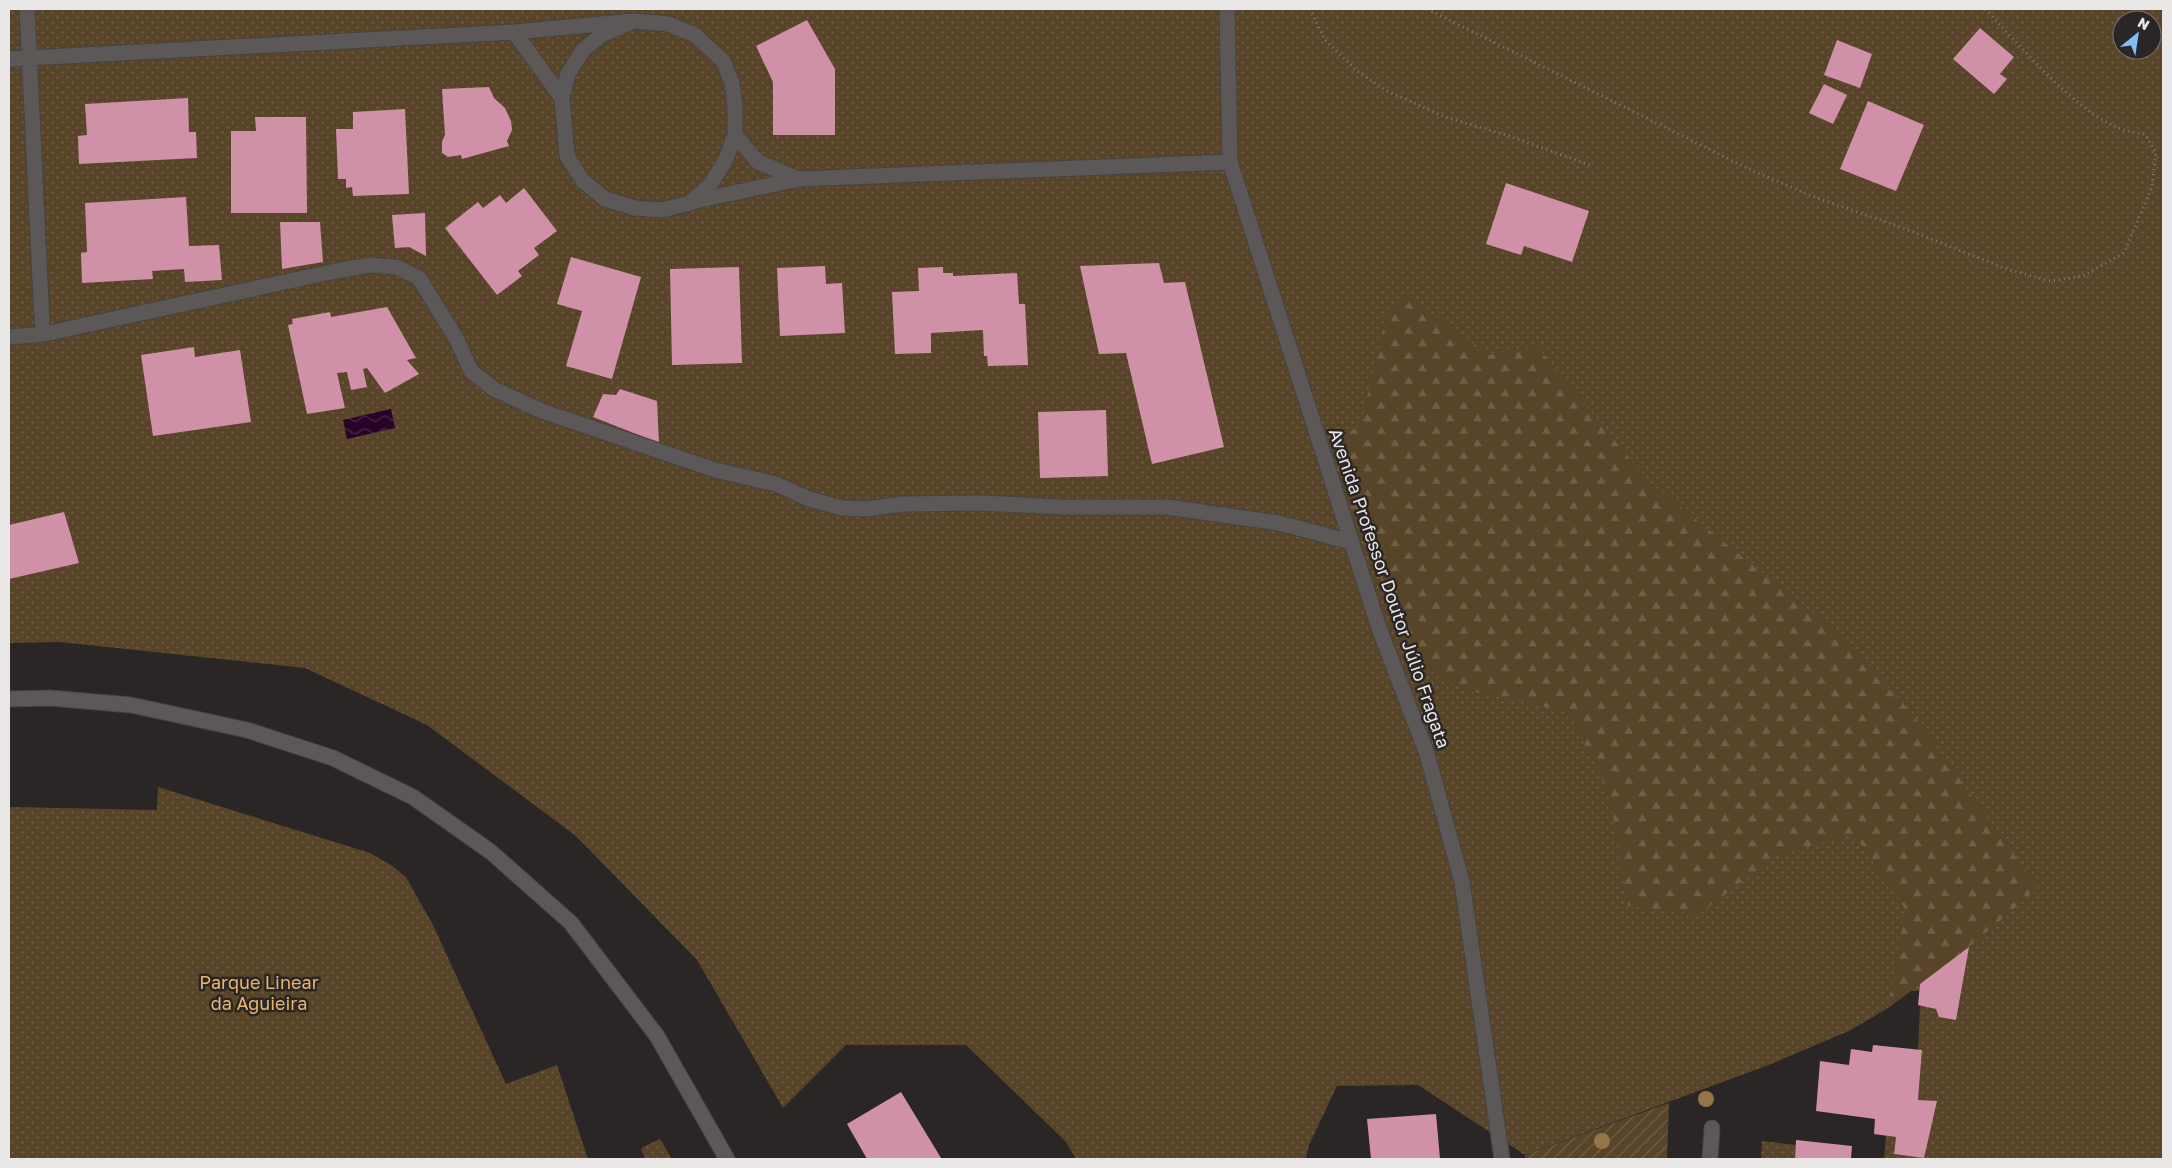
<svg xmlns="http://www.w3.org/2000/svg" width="2172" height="1168" viewBox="0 0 2172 1168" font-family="'Golos Text',sans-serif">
<defs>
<pattern id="grass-dots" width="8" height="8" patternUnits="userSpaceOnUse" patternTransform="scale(1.25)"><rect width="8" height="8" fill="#584428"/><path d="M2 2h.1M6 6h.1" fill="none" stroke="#705f47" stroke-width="1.8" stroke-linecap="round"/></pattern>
<pattern id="forest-firs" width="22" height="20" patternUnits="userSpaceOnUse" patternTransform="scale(1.25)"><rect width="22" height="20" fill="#584428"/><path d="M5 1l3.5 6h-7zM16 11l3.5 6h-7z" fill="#705f47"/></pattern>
<pattern id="garden-furrows" width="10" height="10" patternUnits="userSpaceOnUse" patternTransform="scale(1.25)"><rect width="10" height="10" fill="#584428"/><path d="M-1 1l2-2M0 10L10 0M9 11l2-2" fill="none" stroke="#705f47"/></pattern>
<pattern id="water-waves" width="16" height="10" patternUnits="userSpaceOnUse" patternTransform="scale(1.25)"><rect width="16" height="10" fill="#280328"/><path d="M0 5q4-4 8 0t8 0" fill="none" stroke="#472847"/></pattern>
</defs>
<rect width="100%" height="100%" fill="#2a2625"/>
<!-- grass -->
<path fill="url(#grass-dots)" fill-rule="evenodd" d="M9,9H2163V1159H1884L1886,1135L1896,1137L1894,1154L1924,1157L1936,1102L1918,1100L1922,1051L1918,1050L1920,1005L1936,1009L1939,1017L1929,990L1911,991L1888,1008L1849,1031L1766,1066L1525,1155L1418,1085L1337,1086L1309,1145L1306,1159H1076L1066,1142L966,1045H846L783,1108L697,960L576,836L427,725L305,668L60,642L9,643ZM2122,20H2152V50H2122Z
M158,787L370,853L391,865L406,877L433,925L506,1084L557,1065L588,1159H9V807L157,810Z
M660,1139L672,1159H645L641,1148Z
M1762,1141L1796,1145L1795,1159H1761Z"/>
<!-- forest -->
<path fill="url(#forest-firs)" d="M1406,294L1489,355L1537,346L1649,482L1835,631L1911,712L2038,888L1969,947L1888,1008L1905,909L1854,834L1776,856L1699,914L1628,906L1609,792L1568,712L1466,690L1420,666L1321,447L1360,426L1386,319Z"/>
<!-- garden -->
<path fill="url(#garden-furrows)" d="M1669,1103L1667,1159H1525V1155Z"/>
<!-- water -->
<path fill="url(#water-waves)" d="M391,409L395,428L347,439L343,420Z"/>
<!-- building -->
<path fill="#d091a8" d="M807,20L835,69V135H773V82L756,46Z
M1980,28L2014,57L2000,74L2007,79L1994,94L1953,59Z
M1837,40L1872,54L1860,88L1824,75Z
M1824,84L1847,95L1833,124L1809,113Z
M489,87L494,98L505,108L511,121L512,130L507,141L509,146L462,159L461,155L448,157L442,153V141L445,135L442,89Z
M188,98L189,132H196L197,158L79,164L78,136L87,135L85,104Z
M1868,101L1924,125L1896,191L1840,169Z
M405,109L409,194L353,196L352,187L346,188V179H338L336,129H353V112Z
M255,117H306L307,213H231V131H256Z
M1506,183L1589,211L1572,262L1524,246L1521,255L1486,244Z
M524,188L557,231L534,248L539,255L518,271L522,276L497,295L445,228L478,202L483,208L500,195L506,203Z
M186,197L189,246L219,245L222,280L185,282L184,269L152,271L153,279L82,283L81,253L87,252L85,203Z
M425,213L426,256L409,247L395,248L392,215Z
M280,222H320L323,262L282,269Z
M571,257L641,277L612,379L566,366L582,311L557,304Z
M1159,263L1164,283L1185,282L1224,447L1152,464L1126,353L1099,354L1080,266Z
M825,266L826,284L842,283L845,333L780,336L777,268Z
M739,267L742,363L672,365L670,269Z
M943,267V273H953V276L1017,273L1019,304H1025L1028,365L988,366L987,356H984L983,330L931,333V353L895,354L892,292L919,291L918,268Z
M387,307L416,358L407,360L419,374L385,393L367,368L363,369L367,387L351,390L347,372L337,373L345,408L307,414L288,325L293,324L292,319L330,312L331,317Z
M194,347L195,357L240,350L251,422L153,436L141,355Z
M620,389L657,401L659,443L593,417L603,394L616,395Z
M1106,410L1108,476L1040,478L1038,412Z
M64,512L79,563L9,579V525Z
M1969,947L1956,1020L1939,1017L1936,1009L1918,1005L1920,984Z
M1873,1045L1922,1050L1918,1100L1937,1101L1924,1158L1894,1154L1896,1137L1874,1134L1875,1119L1816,1111L1820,1061L1849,1065L1851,1049L1872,1052Z
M901,1092L941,1158L867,1159L847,1124Z
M1436,1114L1440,1159H1371L1367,1119Z
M1796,1140L1852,1146L1851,1159H1795Z"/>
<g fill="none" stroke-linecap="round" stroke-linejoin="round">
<!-- minor casing -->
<g stroke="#474343" stroke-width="17">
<path id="minor" d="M27,9L42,322
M1227,9L1230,162L1379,628L1427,754L1462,882L1502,1159
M634,21L668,24L695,35L723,61L732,83L735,106V135L725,161L710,185L690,203L662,210L635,208L605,199L583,181L567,156L562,98L568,74L583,50L603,34Z
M514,32L562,98
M9,59L514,32L634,21
M735,135L758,162L799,179
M691,202L799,179L1230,162
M9,337L44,334L331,272L369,265L397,267L419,278L457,340L471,371L494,389L542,411L715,470L776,484L809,499L842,508L867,509L902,504L980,503L1062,507H1167L1279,523L1351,542
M9,699L50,698L131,705L247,730L333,758L413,797L491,852L571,923L657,1036L727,1159
M1710,1159L1712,1128"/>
</g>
<!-- path -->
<path stroke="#807c7c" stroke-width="3" stroke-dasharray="1 4" stroke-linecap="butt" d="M1310,9L1325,40L1357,71L1387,91L1445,117L1509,136L1590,165
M1427,9L1749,169L1809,195L1903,228L2007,269L2050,281L2083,276L2124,253L2152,187L2156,153L2145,134C2137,133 2129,132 2122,129C2079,116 2018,43 1985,9"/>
<!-- minor -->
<use href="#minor" stroke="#5d5858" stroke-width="15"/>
</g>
<!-- trees -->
<g fill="#94754a">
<circle cx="1706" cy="1099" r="8"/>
<circle cx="1602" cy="1141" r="8"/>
</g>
<g text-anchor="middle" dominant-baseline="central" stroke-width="5" stroke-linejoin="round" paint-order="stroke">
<!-- street labels -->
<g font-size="18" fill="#eae7e7" stroke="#2a2625">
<text transform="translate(1390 588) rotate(71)">Avenida Professor Doutor Júlio Fragata</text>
</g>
<!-- park labels -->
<g font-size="18" fill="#ebb569" stroke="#2a2625">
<text x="259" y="982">Parque Linear<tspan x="259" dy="21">da Aguieira</tspan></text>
</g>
</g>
<!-- border -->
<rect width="2172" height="1168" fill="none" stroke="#eae7e7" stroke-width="20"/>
<!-- north arrow -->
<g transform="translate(2137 35) rotate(30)"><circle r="24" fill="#2a2625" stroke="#777373"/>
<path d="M0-4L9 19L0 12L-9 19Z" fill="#80bdfa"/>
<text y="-8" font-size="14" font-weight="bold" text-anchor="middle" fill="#eae7e7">N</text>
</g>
</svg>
